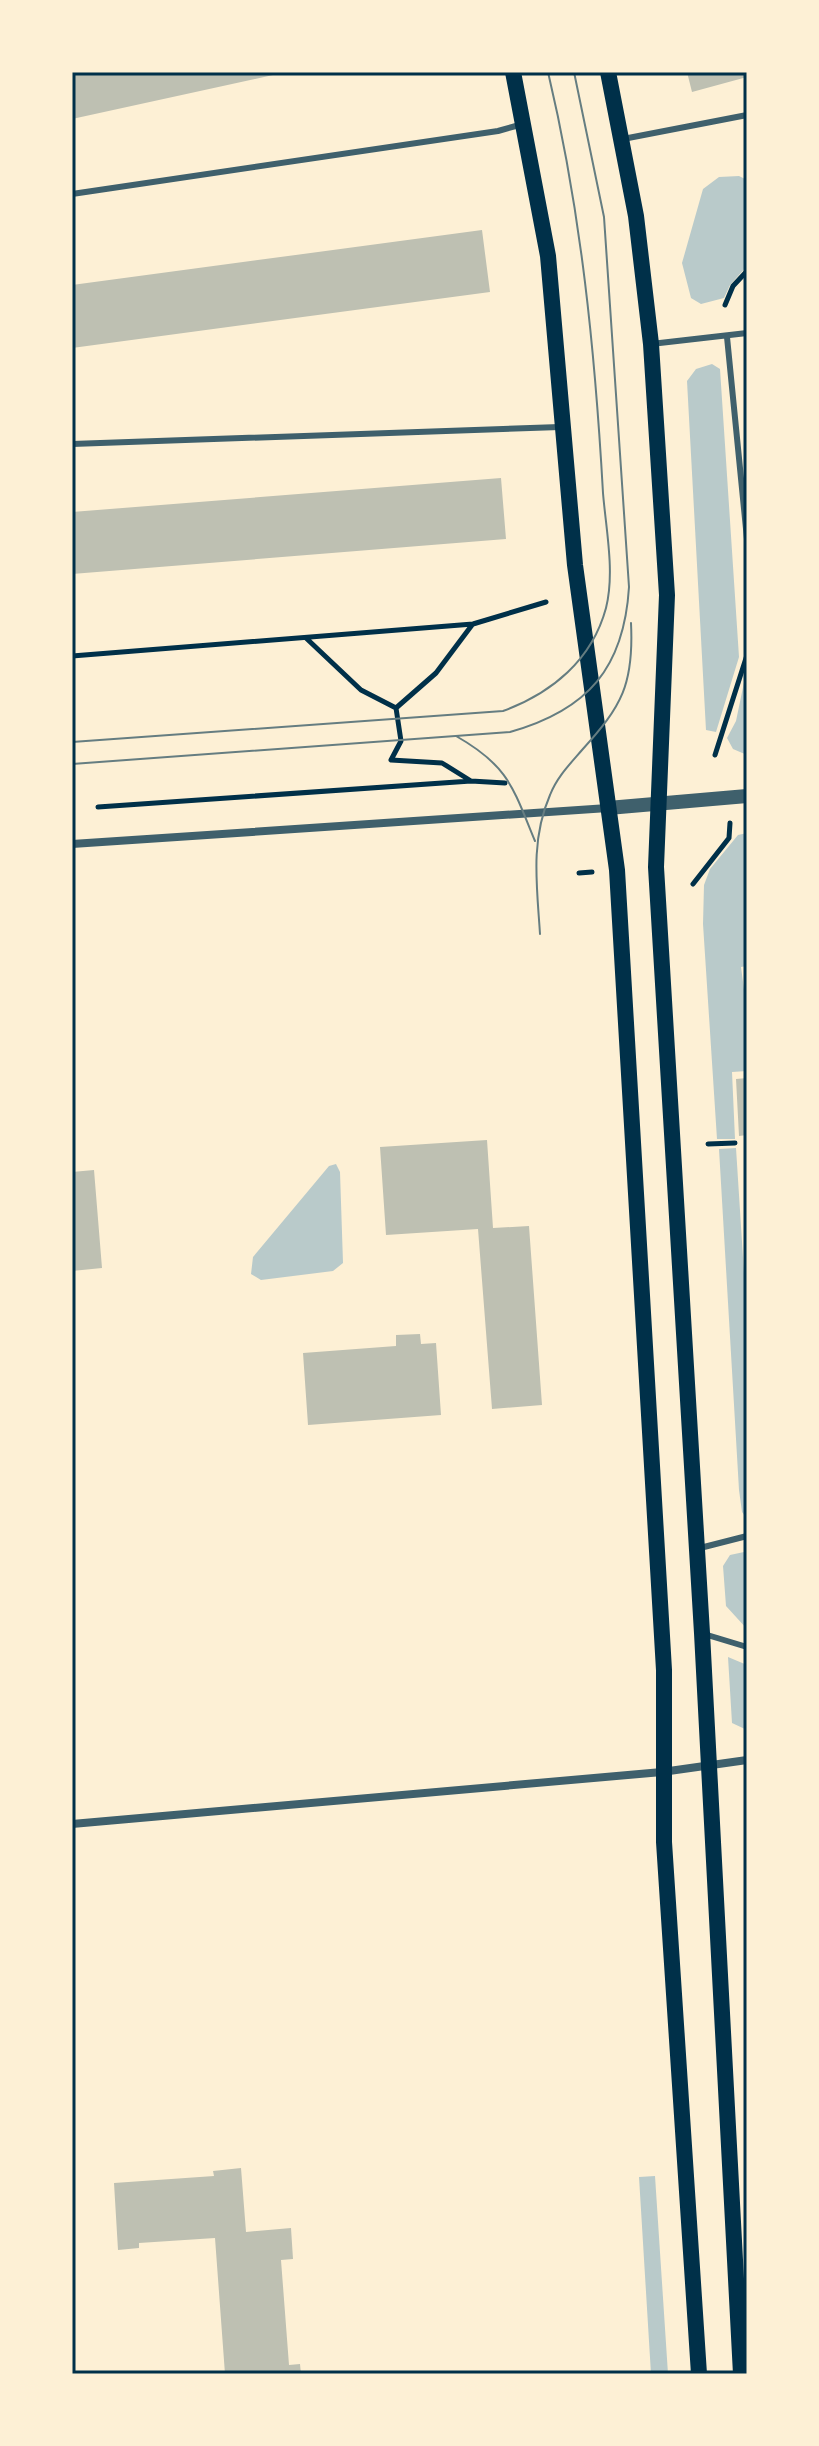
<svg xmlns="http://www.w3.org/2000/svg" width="819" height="2446" viewBox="0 0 819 2446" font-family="'DM Sans',sans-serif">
<rect width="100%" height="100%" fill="#fdf0d5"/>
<!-- green -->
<path fill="#b9caca" d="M739,176L747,180V266L730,285L724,298L701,304L691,298L682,263L703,189L719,177Z
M712,364L720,369L739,657L716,732L706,730L687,381L696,369Z
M747,668V755L733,749L727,738L736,721Z
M747,833V966L741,967L747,1012V1071L732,1072L735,1139H717L703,924L704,885L710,869L738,835Z
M736,1148L747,1320V1519L742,1512L739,1490L719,1149Z
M336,1164L340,1172L343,1263L333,1271L261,1280L251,1274L253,1257L329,1166Z
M744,1552L747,1556V1629L726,1606L723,1566L730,1555Z
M728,1657L747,1665V1730L732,1723Z
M655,2176L668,2374H651L639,2177Z"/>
<!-- building -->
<path fill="#bec0b2" d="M72,72H282V73L72,119Z
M687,72H747V77L692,92Z
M482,230L490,292L72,348V285Z
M501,478L506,539L72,574V512Z
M747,1078V1135L739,1136L736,1079Z
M487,1140L493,1228L529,1226L542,1405L492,1409L478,1229L386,1235L380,1147Z
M94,1170L102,1268L72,1271V1172Z
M420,1334L421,1344L436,1343L441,1415L308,1425L303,1353L396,1346V1335Z
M241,2168L246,2232L291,2228L293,2259L281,2260L289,2365L300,2364L301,2374H225L215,2238L139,2243V2248L118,2250L114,2183L214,2176L213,2171Z"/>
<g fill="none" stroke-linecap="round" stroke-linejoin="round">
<!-- path -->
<path stroke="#003049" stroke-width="5" d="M725,305L733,286L747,271
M472,625L436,673L396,708L401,741L391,760L442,763L471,781L505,783
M306,638L361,690L396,708
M72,656L473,624L546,602
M715,755L747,655
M98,807L471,781
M579,873L592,872
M693,884L729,838L730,823
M708,1144L735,1143"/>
<!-- service -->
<path stroke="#3f606c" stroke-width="6" d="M623,139L747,115
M72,194L498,131L523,124
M727,337L747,539
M651,344L747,333
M72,444L560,427
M700,1548L747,1536
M704,1634L747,1647"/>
<!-- minor -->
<path stroke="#3f606c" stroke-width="8" d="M72,844L608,808
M72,1824L662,1772L747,1760"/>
<!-- tertiary -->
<path stroke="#3f606c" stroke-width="14" d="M608,808L747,796"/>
<!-- secondary -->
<path stroke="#003049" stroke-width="16" d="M513,72L548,256L575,565L617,870L664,1670V1842L699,2374
M608,72L636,216L651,344L667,595L656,867L702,1633L741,2374"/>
<!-- tram -->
<path stroke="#657d81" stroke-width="2" d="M456,736C509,766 513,788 535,841
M72,742L503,711C552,693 592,660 606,608C615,572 606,530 603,493C595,351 581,211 548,72
M72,764L510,732C588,710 624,668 629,587L604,217L574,72
M540,934C537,886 530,841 550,795C557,777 570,764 582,750C622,706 634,684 631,623"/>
</g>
<!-- border -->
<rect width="819" height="2446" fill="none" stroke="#fdf0d5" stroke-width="148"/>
<rect x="74" y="74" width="671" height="2298" fill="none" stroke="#003049" stroke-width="3"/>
</svg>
